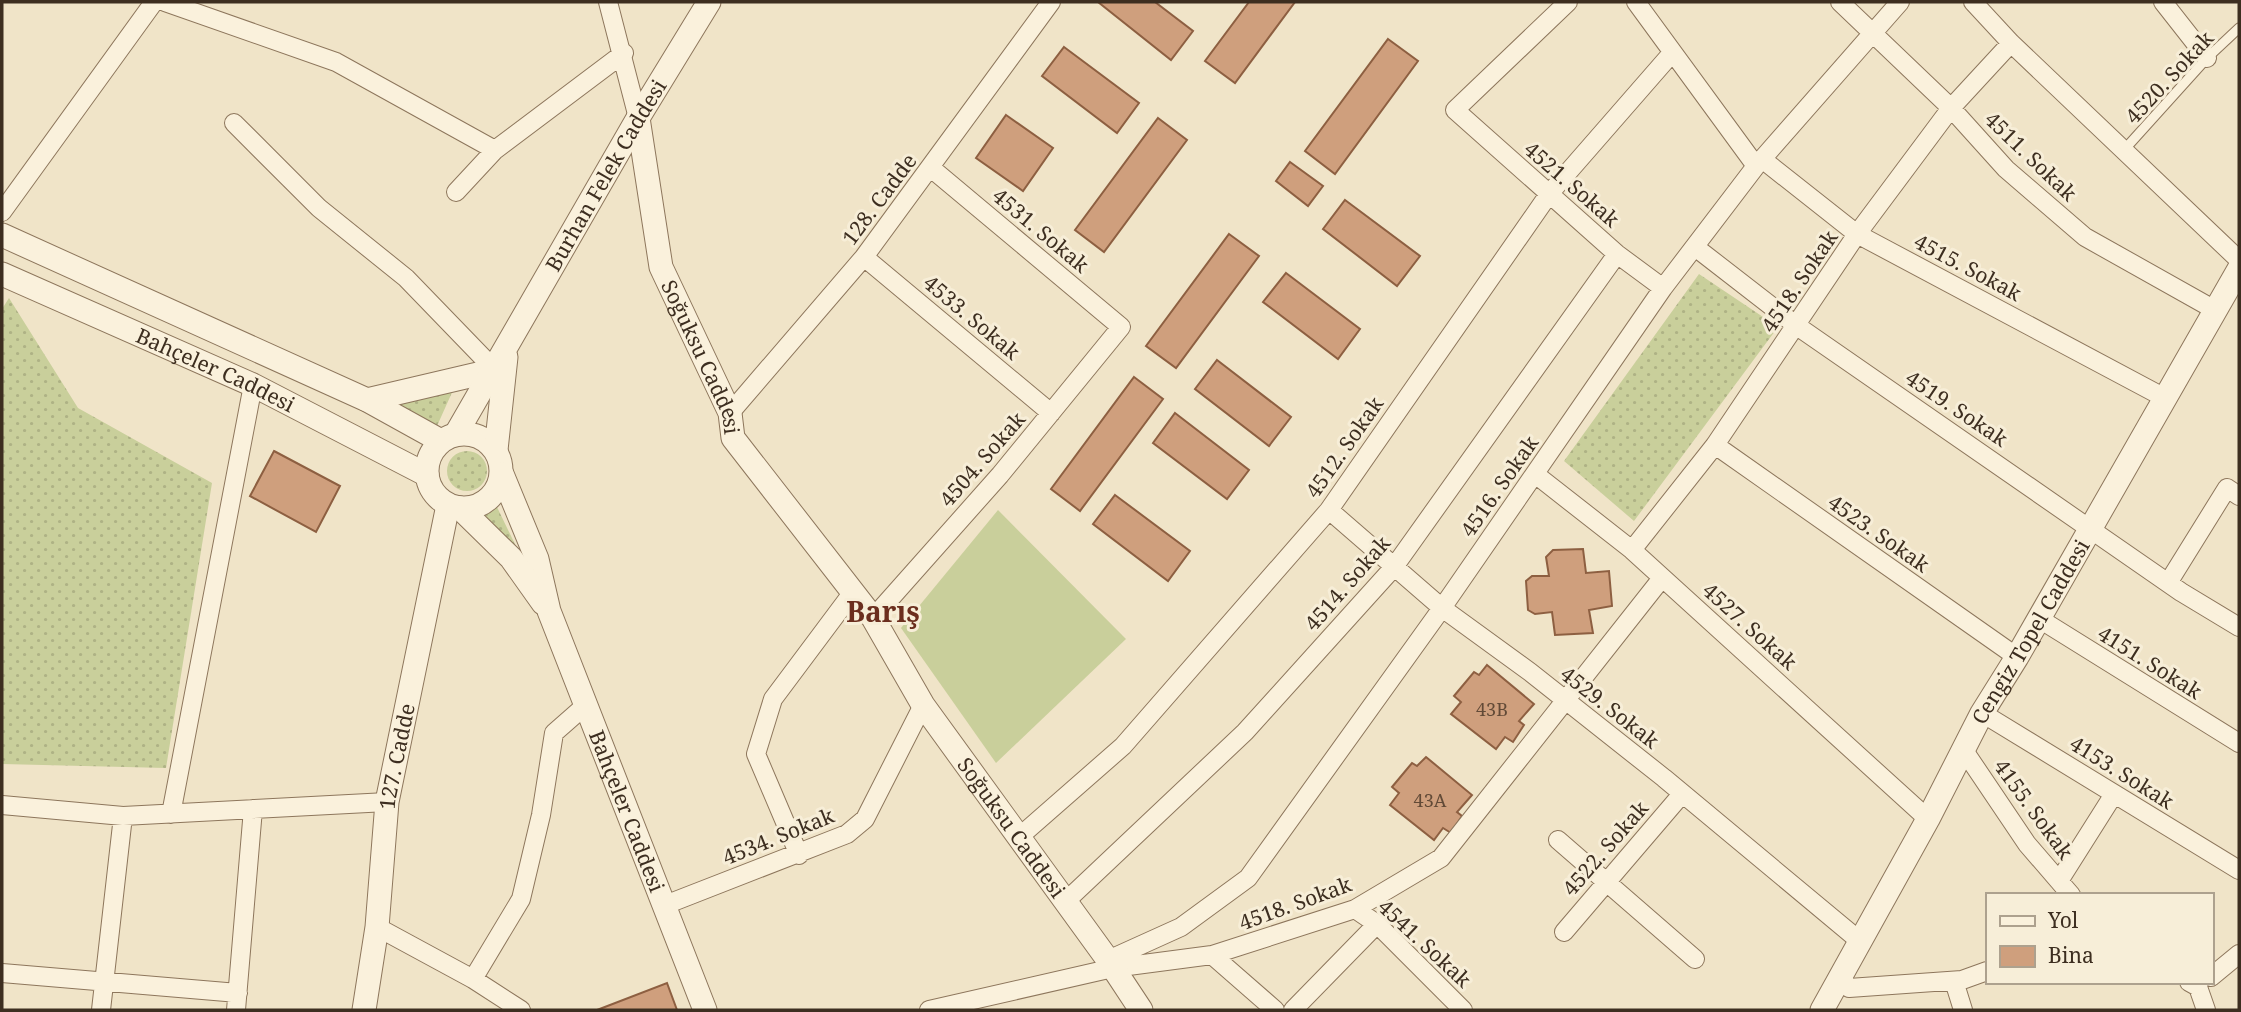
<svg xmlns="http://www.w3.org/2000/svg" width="2241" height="1012" viewBox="0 0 2241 1012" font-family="'Noto Serif',serif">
<defs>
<pattern id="grass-dots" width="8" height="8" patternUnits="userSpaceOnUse" patternTransform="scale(1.75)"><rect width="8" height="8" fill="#c9cf9b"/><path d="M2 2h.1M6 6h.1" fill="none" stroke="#aeb285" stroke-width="1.8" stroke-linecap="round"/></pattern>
</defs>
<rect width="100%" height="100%" fill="#f0e4c8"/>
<!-- grass -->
<path fill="url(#grass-dots)" d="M1699,274L1778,327L1634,521L1564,461Z
M9,298L78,408L212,483L166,768L2,764V309Z
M454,388L437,426L396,402Z
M447 471a20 20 0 1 1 40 0a20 20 0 1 1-40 0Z
M496,505L525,565L480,514Z"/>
<!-- garden -->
<path fill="#c9cf9b" d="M998,510L1126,639L996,763L901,628Z"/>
<!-- building -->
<path fill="#cf9f7d" stroke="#8d5f41" stroke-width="2" d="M1098,2H1155L1193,31L1171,60Z
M1249,2H1295L1235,83L1205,61Z
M1388,39L1418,61L1335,174L1305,151Z
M1064,47L1139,103L1117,133L1042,76Z
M1006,115L1053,148L1023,191L976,158Z
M1158,118L1187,140L1104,252L1075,230Z
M1290,162L1323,186L1308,206L1276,181Z
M1345,200L1420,256L1397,286L1323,229Z
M1229,234L1259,256L1176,368L1146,346Z
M1286,273L1360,329L1338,359L1263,302Z
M1217,360L1291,417L1269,446L1195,389Z
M1134,377L1163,399L1080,511L1051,489Z
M1175,413L1249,470L1227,499L1153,443Z
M274,451L340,486L316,532L250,496Z
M1115,495L1190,551L1168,581L1093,524Z
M1583,549L1586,573L1609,571L1612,606L1589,610L1593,633L1555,635L1552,612L1535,614L1528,610L1526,581L1532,576H1549L1546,557L1553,550Z
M1487,665L1534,704L1519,721L1524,725L1513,742L1505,737L1496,749L1451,714L1461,702L1454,696L1474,672L1479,675Z
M1426,757L1472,795L1457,812L1462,816L1451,833L1443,828L1434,840L1390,805L1399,793L1392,787L1412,763L1417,766Z
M667,983L677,1010H597Z"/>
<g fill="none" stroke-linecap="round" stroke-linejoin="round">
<!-- service casing -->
<g stroke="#8d765c" stroke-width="11">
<path id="service" d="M2124,150L2207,58L2239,28"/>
</g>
<!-- minor casing -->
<g stroke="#8d765c" stroke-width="20">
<path id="minor" d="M165,2L336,62L495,150
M608,2L638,118
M1568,2L1455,110L1617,254L1663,288
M1636,2L1756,166
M1840,2L1951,108L2006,169L2085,237L2215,310
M1973,2L2011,43L2239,260
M2163,2L2207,58
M234,123L319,208L406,278L495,370
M1762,159L1857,234L2165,398
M456,192L495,150L624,53
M2,212L154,2
M1695,247L1797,326L2181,592L2239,627
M864,257L1051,413
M730,413L864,257L1051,2
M1715,445L2017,657
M1535,474L1632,550L1928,819
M1329,510L1442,608L1530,672L1664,778L1861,942
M1632,550L1715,445L1857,234L1951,108L2011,43
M2168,583L2227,488L2239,496
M873,618L1000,475L1121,327L931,168
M2038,618L2239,743
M1982,713L2239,870
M1963,749L2027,844L2071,895
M2,805L123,816L387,802
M171,814L253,385
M1018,838L1123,746L1329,510L1549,194L1672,53
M1558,840L1695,959
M799,855L756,754L773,699L853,592
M2059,881L2114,794
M1065,902L1245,732L1394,567L1617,254
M665,905L847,834L865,819L923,705
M1355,909L1377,924L1463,1010
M377,927L473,979L521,1010
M1564,932L1682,794
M1212,955L1275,1010
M1108,960L1181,927L1248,878L1442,608L1663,288L1756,166L1900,2
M2,973L238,993
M2211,977L2239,954
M1841,978L1849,988L1962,980L1987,971
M473,979L521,899L541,815L554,733L587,704
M1954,981L1963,1010
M2189,982L2198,987L2206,1010
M101,1010L123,816
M236,1010L253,809
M929,1010L1113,968L1212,955L1355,909L1441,858L1662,578
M1293,1010L1377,924"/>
</g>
<!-- tertiary casing -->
<g stroke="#8d765c" stroke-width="25">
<g id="tertiary">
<path id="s1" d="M638,118L661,267L730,413L733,438L873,618L923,705L1108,960L1141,1010"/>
<path d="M2,235L367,400L441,441"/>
<path id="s2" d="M2,274L253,385L427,475"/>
<path d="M367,400L495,370"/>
<circle cx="464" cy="471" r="37"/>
<path id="s3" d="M456,434L638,118L709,2"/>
<path d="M496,450L506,357"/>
<path id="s4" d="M502,474L537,559L549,611L705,1010"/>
<path d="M460,508L511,558L543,603"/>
<path id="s5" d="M364,1010L377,927L387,802L448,505"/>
<path id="s6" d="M1822,1010L1928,819L1982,713L2017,657L2239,269"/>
</g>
</g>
<!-- service -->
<use href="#service" stroke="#faf1dc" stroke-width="9"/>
<!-- minor -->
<use href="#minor" stroke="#faf1dc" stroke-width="18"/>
<!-- tertiary -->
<use href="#tertiary" stroke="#faf1dc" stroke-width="23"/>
</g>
<g text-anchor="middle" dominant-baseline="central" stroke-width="6" stroke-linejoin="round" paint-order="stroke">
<!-- number labels -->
<g font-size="18" fill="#624a37">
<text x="1492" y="709">43B</text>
<text x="1430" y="800">43A</text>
</g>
<!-- street labels -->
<g font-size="21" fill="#3d2e20" stroke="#f7eed8">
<text transform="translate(2169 77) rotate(-47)">4520. Sokak</text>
<text transform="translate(2031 156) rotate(44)">4511. Sokak</text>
<text stroke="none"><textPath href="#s3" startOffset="299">Burhan Felek Caddesi</textPath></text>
<text transform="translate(1572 184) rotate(41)">4521. Sokak</text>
<text transform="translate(879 199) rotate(-53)">128. Cadde</text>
<text transform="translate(1041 230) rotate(40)">4531. Sokak</text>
<text transform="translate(1968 267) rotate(28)">4515. Sokak</text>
<text transform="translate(1799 281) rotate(-56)">4518. Sokak</text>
<text transform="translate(972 317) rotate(40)">4533. Sokak</text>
<text stroke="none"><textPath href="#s1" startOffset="250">Soğuksu Caddesi</textPath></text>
<text stroke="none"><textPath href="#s2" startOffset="234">Bahçeler Caddesi</textPath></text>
<text transform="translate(1957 408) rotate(34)">4519. Sokak</text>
<text transform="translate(1344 447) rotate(-55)">4512. Sokak</text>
<text transform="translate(982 459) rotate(-49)">4504. Sokak</text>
<text transform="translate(1499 486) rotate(-55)">4516. Sokak</text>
<text transform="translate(1879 533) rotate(35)">4523. Sokak</text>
<text transform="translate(1347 583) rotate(-49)">4514. Sokak</text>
<text transform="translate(1750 626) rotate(42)">4527. Sokak</text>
<text stroke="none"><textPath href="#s6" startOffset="432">Cengiz Topel Caddesi</textPath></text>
<text transform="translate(2150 662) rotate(32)">4151. Sokak</text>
<text transform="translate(1610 707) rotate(38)">4529. Sokak</text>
<text stroke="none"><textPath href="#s5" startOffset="256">127. Cadde</textPath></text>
<text transform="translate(2122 772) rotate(32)">4153. Sokak</text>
<text transform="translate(2034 809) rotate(54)">4155. Sokak</text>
<text stroke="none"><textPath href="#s4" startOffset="360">Bahçeler Caddesi</textPath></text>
<text stroke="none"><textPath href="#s1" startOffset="817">Soğuksu Caddesi</textPath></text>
<text transform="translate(778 836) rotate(-22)">4534. Sokak</text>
<text transform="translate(1605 848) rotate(-49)">4522. Sokak</text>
<text transform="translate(1295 903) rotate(-20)">4518. Sokak</text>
<text transform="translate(1425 943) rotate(43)">4541. Sokak</text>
</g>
<!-- district labels -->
<g font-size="28" font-weight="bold" fill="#6b2e1e" stroke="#f7eed8">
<text x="883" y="611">Barış</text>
</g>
</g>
<!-- border -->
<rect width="2241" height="1012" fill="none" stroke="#3d2e20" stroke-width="7"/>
<!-- legend -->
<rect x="1986" y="893" width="228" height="91" fill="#f7eed8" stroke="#ada18e" stroke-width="2"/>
<rect x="2000" y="916" width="35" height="10" fill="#faf1dc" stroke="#ada18e" stroke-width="2"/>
<text x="2048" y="928" font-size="21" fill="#3d2e20">Yol</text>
<rect x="2000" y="946" width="35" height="21" fill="#cf9f7d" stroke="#ada18e" stroke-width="2"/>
<text x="2048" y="963" font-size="21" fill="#3d2e20">Bina</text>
</svg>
